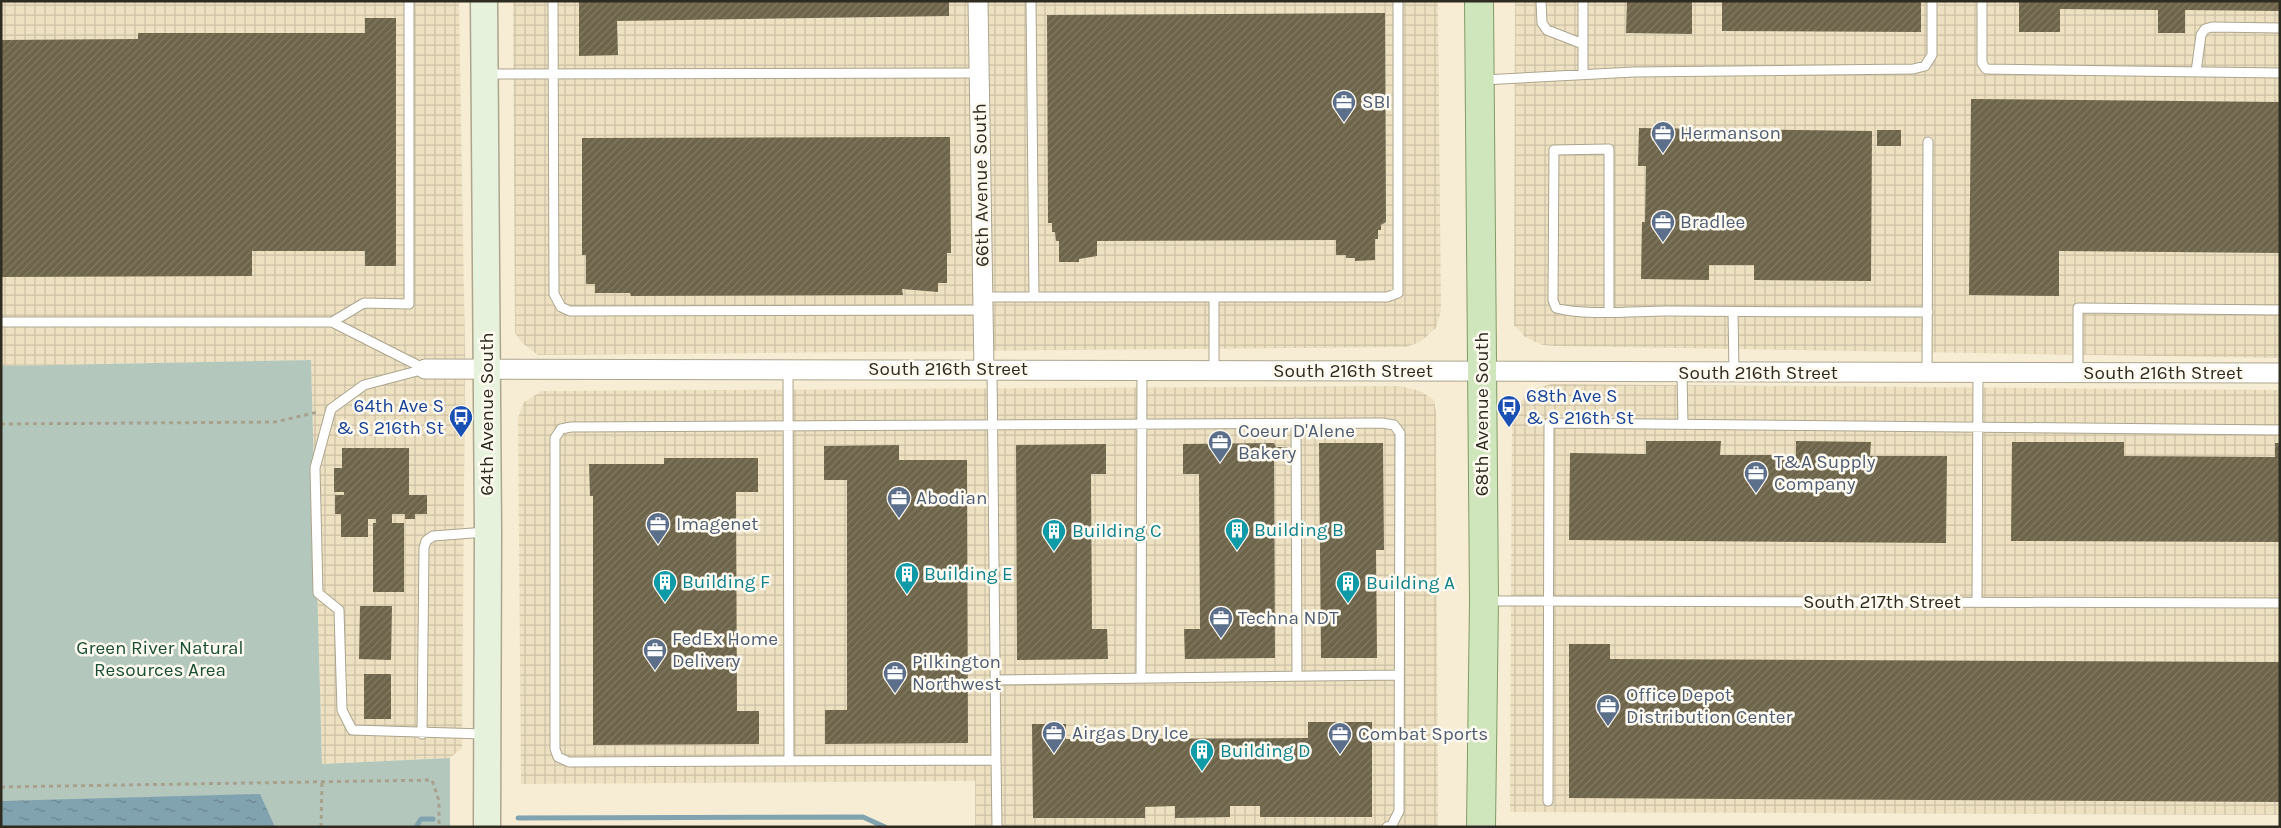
<svg xmlns="http://www.w3.org/2000/svg" width="2281" height="828" viewBox="0 0 2281 828" font-family="Karla,sans-serif">
<defs>
<pattern id="industrial-grid" width="8" height="8" patternUnits="userSpaceOnUse" patternTransform="scale(1.25)"><rect width="8" height="8" fill="#ede1c2"/><path d="M0 4h8M4 0v8" fill="none" stroke="#ccc1a6"/></pattern>
<pattern id="water-ripples" width="26" height="14" patternUnits="userSpaceOnUse" patternTransform="scale(1.25)"><rect width="26" height="14" fill="#81a3b0"/><path d="M2 4q2-2 4 0t4 0M15 11q2-2 4 0t4 0" fill="none" stroke="#6a858f"/></pattern>
<pattern id="building-hatch" width="6" height="6" patternUnits="userSpaceOnUse" patternTransform="scale(1.25)"><rect width="6" height="6" fill="#6e6449"/><path d="M-1 1l2-2M0 6l6-6M5 7l2-2" fill="none" stroke="#827b66"/></pattern>
</defs>
<rect width="100%" height="100%" fill="#f6edd4"/>
<!-- industrial -->
<path fill="url(#industrial-grid)" d="M1,1H459L465,355L462,748L450,758L322,764L311,360L1,366Z
M513,1H1438L1441,311L1436,328L1420,342L1406,347L538,355L521,342L515,333Z
M1515,1H2280V358L1556,346L1542,345L1525,337L1514,325Z
M1551,384L2280,390V815L1510,812L1512,418L1525,395L1534,389Z
M1400,386L1420,391L1434,400L1436,412L1438,827H975V781L521,784L518,418L524,402L542,391Z"/>
<!-- green -->
<path fill="#b4c7bc" d="M311,360L322,764L450,758V827H1V366Z"/>
<!-- water -->
<path fill="url(#water-ripples)" d="M260,794L275,827H1V801Z"/>
<g fill="none" stroke-linecap="round" stroke-linejoin="round">
<!-- stream -->
<path stroke="#81a3b0" stroke-width="5" d="M518,818L863,817L885,827
M416,827L421,819H433"/>
</g>
<!-- building -->
<path fill="url(#building-hatch)" d="M579,1H949V16L617,21L618,55L579,56Z
M1627,1H1692V34L1626,33Z
M1722,1H1921V32L1722,31Z
M2019,1H2280V11L2185,10V33H2158V10L2060,9V32H2019Z
M1385,13L1386,222L1381,225V230H1378V239H1375V260L1355,261V258H1346V255H1336V240L1097,241V256L1079,259V262H1059V241H1056L1055,232H1052V223H1048L1047,15Z
M365,18H396V266H365V251H252V276L1,277V40L138,39V33H365Z
M1971,99L2280,102V253L2059,251V296L1969,295Z
M1639,128L1872,131L1871,281L1754,280V265H1709V280L1641,279L1642,222H1645L1646,166H1638Z
M1877,130H1901V146H1877Z
M950,137L951,253H947V283H938V292L902,289L903,295L631,296L630,293H595V284H586V255H582V138Z
M1646,441H1721L1720,455H1796V441L1871,442L1870,456H1947L1946,543L1569,540L1570,453L1646,454Z
M2012,442H2124V456L2275,457V443H2280V542L2011,541Z
M1274,443L1276,447H1288V455H1274L1275,658L1185,659L1184,629H1200L1199,474H1183V444Z
M1319,443H1383L1384,550H1376L1377,658H1321Z
M1106,444V474H1091L1092,629H1107L1108,659L1017,660L1016,445Z
M899,445V460H967L968,743L825,744V710H847V480H824V446Z
M342,448H409V495H427V514H415V519H405V514H392V523H404V592H373V523H376V519H368V537H341V514H335V495H344V492H334V468H342Z
M664,458H758V492H736L737,711H759V744L593,745V496H590L589,464H664Z
M360,606H392L391,660L359,659Z
M1569,644H1610V659L2280,662V802L1569,798Z
M364,674H391V719H364Z
M1308,722H1372V817H1260V806H1230V817L1175,818V806L1145,807V818H1033L1032,724H1066V739L1308,738Z"/>
<g fill="none" stroke-linecap="round" stroke-linejoin="round">
<!-- lane casing -->
<g stroke="#ada58e" stroke-width="11">
<path id="lane" d="M553,1L554,294L561,307L570,311L983,310
M1031,1L1034,297
M1541,1L1542,23L1547,30L1583,44
M1583,1V74
M1982,1V63L1986,69L2280,73
M2196,72L2201,35L2205,29L2212,27L2280,28
M487,74L979,73
M1482,80L1634,72L1913,69L1925,66L1932,55V1
M983,297H1387L1398,293V1
M1214,297V371
M1609,311V149L1554,150L1553,300L1556,308C1584,316 1636,311 1666,311C1753,312 1841,312 1928,312
M1733,312L1734,373
M1,322H332L425,369
M332,322L364,303L409,304V1
M425,369L364,385L331,409L315,468L318,593L339,610L342,710L352,730L484,734
M788,369L789,761
M992,369L996,760
M1682,373L1683,424
M1927,373L1928,142
M2078,373V308L2280,310
M1296,423L1297,676
M1487,601L2280,603
M1977,602L1978,373
M1141,678L1142,370
M995,680L1399,675
M422,734L424,548L426,541L433,536L486,532
M1548,801L1549,423L2280,430
M997,827L996,760L569,762L558,757L555,749V438L561,429L571,427L1382,423L1394,425L1400,433L1399,811L1392,825L1387,827"/>
</g>
<!-- street casing -->
<g stroke="#ada58e" stroke-width="21">
<path id="street" d="M978,1L984,369
M425,369L2280,373"/>
</g>
<!-- secondary casing -->
<g stroke="#ada58e" stroke-width="29">
<path id="secondary" d="M484,1L488,531L487,827"/>
</g>
<!-- primary casing -->
<g stroke="#829a68" stroke-width="30">
<path id="primary" d="M1479,1L1484,601L1481,827"/>
</g>
<!-- path -->
<path stroke="#a8a18e" stroke-width="3" stroke-dasharray="4 4" stroke-linecap="butt" d="M1,424L275,422L318,412
M1,787L432,780L439,801V827
M321,827L322,782"/>
<!-- lane -->
<use href="#lane" stroke="#fff" stroke-width="9"/>
<!-- street -->
<use href="#street" stroke="#fff" stroke-width="19"/>
<!-- secondary -->
<use href="#secondary" stroke="#e7f2dd" stroke-width="26"/>
<!-- primary -->
<use href="#primary" stroke="#cfe6bc" stroke-width="28"/>
</g>
<!-- icons -->
<defs>
<g id="office-pin" transform="scale(1.25)"><path d="M0 17L-7.5 6A9.5 9.5 0 1 1 7.5 6Z" fill="#5c6f8a" stroke="#fefaf0"/><path d="M-6-3h4V-5.5h4V-3h4V5H-6ZM-1-4.5V-3h2v-1.5ZM-6 0V1H6V0Z" fill="#fff"/></g>
<g id="bus-pin" transform="scale(1.25)"><path d="M0 17L-7.5 6A9.5 9.5 0 1 1 7.5 6Z" fill="#1a4fb4" stroke="#fefaf0"/><path d="M-5-6H5V4H4V6H2V4H-2V6H-4V4H-5ZM-3.5-4V0h7V-4ZM-3.5 1.2v1.5H-2V1.2ZM2 1.2v1.5H3.5V1.2Z" fill="#fff"/></g>
<g id="building-pin" transform="scale(1.25)"><path d="M0 17L-7.5 6A9.5 9.5 0 1 1 7.5 6Z" fill="#0f9aa8" stroke="#fefaf0"/><path d="M-4-6H4V6H1V3H-1V6H-4ZM-2.5-4.3h1.7v1.8h-1.7ZM.8-4.3h1.7v1.8H.8ZM-2.5-1h1.7V.8h-1.7ZM.8-1h1.7V.8H.8Z" fill="#fff"/></g>
</defs>
<g fill-rule="evenodd">
<use href="#office-pin" x="1344" y="102"/>
<use href="#office-pin" x="1663" y="133"/>
<use href="#office-pin" x="1663" y="222"/>
<use href="#bus-pin" x="1509" y="407"/>
<use href="#bus-pin" x="461" y="417"/>
<use href="#office-pin" x="1220" y="442"/>
<use href="#office-pin" x="1756" y="473"/>
<use href="#office-pin" x="899" y="498"/>
<use href="#office-pin" x="658" y="524"/>
<use href="#building-pin" x="1237" y="530"/>
<use href="#building-pin" x="1054" y="531"/>
<use href="#building-pin" x="907" y="574"/>
<use href="#building-pin" x="665" y="582"/>
<use href="#building-pin" x="1348" y="583"/>
<use href="#office-pin" x="1221" y="618"/>
<use href="#office-pin" x="655" y="650"/>
<use href="#office-pin" x="895" y="673"/>
<use href="#office-pin" x="1608" y="706"/>
<use href="#office-pin" x="1054" y="733"/>
<use href="#office-pin" x="1340" y="734"/>
<use href="#building-pin" x="1202" y="751"/>
</g>
<g text-anchor="middle" dominant-baseline="central" stroke-width="5" stroke-linejoin="round" paint-order="stroke">
<!-- service labels -->
<g font-size="19" fill="#4e5e75" stroke="#fefaf0" text-anchor="start">
<text x="1362" y="102">SBI</text>
<text x="1680" y="133">Hermanson</text>
<text x="1680" y="222">Bradlee</text>
<text x="1238" y="431">Coeur D'Alene<tspan x="1238" dy="22">Bakery</tspan></text>
<text x="1774" y="462">T&amp;A Supply<tspan x="1774" dy="22">Company</tspan></text>
<text x="916" y="498">Abodian</text>
<text x="676" y="524">Imagenet</text>
<text x="1238" y="618">Techna NDT</text>
<text x="672" y="639">FedEx Home<tspan x="672" dy="22">Delivery</tspan></text>
<text x="912" y="662">Pilkington<tspan x="912" dy="22">Northwest</tspan></text>
<text x="1626" y="695">Office Depot<tspan x="1626" dy="22">Distribution Center</tspan></text>
<text x="1072" y="733">Airgas Dry Ice</text>
<text x="1358" y="734">Combat Sports</text>
</g>
<!-- street labels -->
<g font-size="19" fill="#2e2b21" stroke="#fefaf0">
<text transform="translate(981 185) rotate(-91)">66th Avenue South</text>
<text x="948" y="369">South 216th Street</text>
<text x="1353" y="371">South 216th Street</text>
<text x="1758" y="373">South 216th Street</text>
<text x="2163" y="373">South 216th Street</text>
<text transform="translate(487 414) rotate(-90)">64th Avenue South</text>
<text transform="translate(1482 414) rotate(-90)">68th Avenue South</text>
<text x="1882" y="602">South 217th Street</text>
</g>
<!-- transit labels -->
<g font-size="19" fill="#164399" stroke="#fefaf0" text-anchor="start">
<text x="1526" y="396">68th Ave S<tspan x="1526" dy="22">&amp; S 216th St</tspan></text>
<text x="444" y="406" text-anchor="end">64th Ave S<tspan x="444" dy="22">&amp; S 216th St</tspan></text>
</g>
<!-- culture labels -->
<g font-size="19" fill="#0d838f" stroke="#fefaf0" text-anchor="start">
<text x="1254" y="530">Building B</text>
<text x="1072" y="531">Building C</text>
<text x="924" y="574">Building E</text>
<text x="682" y="582">Building F</text>
<text x="1366" y="583">Building A</text>
<text x="1220" y="751">Building D</text>
</g>
<!-- park labels -->
<g font-size="19" fill="#194f36" stroke="#fefaf0">
<text x="160" y="648">Green River Natural<tspan x="160" dy="22">Resources Area</tspan></text>
</g>
</g>
<!-- border -->
<rect width="2281" height="828" fill="none" stroke="#2e2b21" stroke-width="5"/>
</svg>
